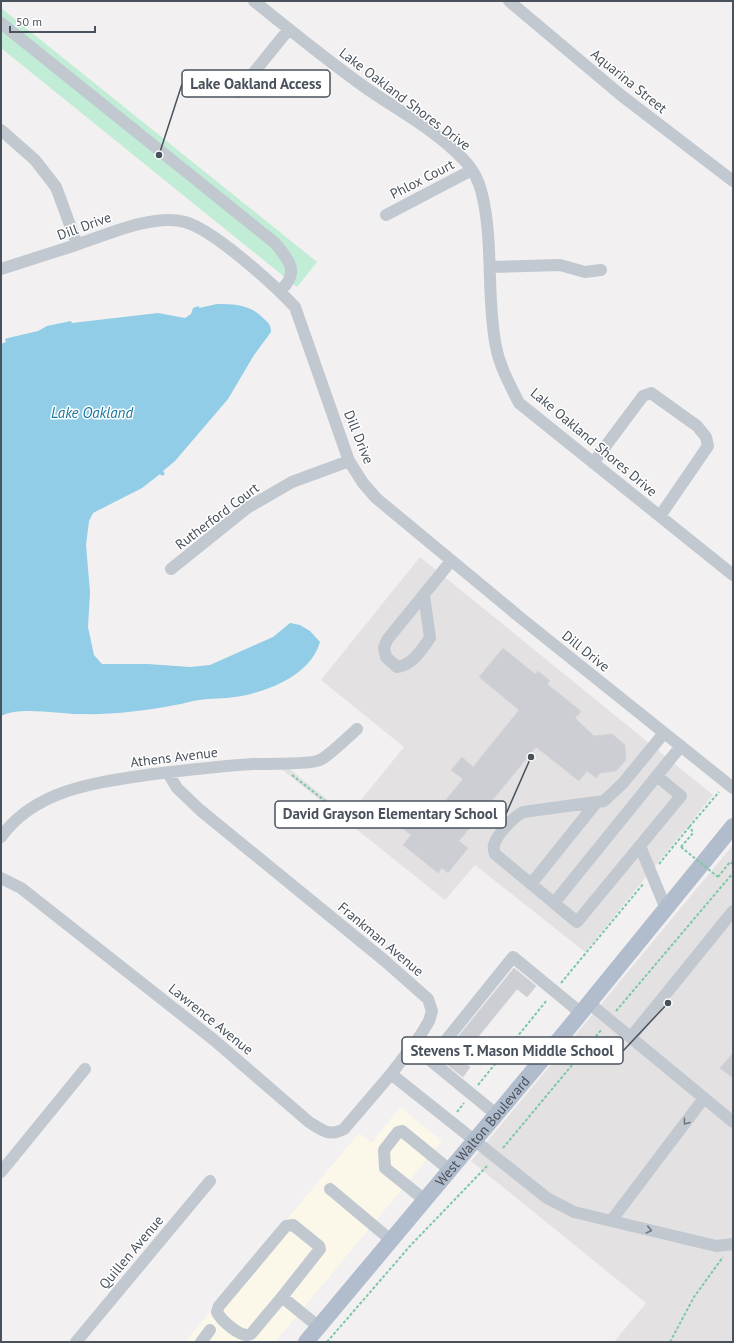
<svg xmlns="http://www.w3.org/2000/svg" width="734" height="1343" viewBox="0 0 734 1343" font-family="'PT Sans',sans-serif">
<rect width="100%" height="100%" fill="#f2f0f0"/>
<!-- commercial -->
<path fill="#fbf8ea" d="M400,1107L442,1141L275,1342H185L359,1133L372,1143Z"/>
<!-- education -->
<path fill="#e3e1e1" d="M420,557L713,795L585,952L475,865L445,900L280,768L287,767L348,816L404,747L321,680Z
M733,845V1342H614L646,1303L471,1161Z"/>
<!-- green -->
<path fill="#c1ecd6" d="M1,8L317,262L297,287L1,48Z"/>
<!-- water -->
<path fill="#91cde6" d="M217,304C236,304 251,305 264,319C269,323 271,326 271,332L254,355L228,399L175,461L163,471L165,474L162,476L160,474L142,488L93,513L89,521L86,545L90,592L88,627L94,655L102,664H148L190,667L210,665L273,637L290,623L300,625L310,631L320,642C310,676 267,692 235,697C223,699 211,698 199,700C191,701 183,704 175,705C144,711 111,715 79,714C58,714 20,706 1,716V344L6,342L5,339L8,338L38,331L47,326L71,321L72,323L158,313L185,318L191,314L193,308L199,306V308Z"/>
<!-- building -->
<path fill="#cdced4" stroke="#d4d5da" d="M503,648L535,674L538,671L550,681L547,684L581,711L575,718L594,736L612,734L625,745L626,760L616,771L600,773L596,778L587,771L579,781L536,747L459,841L468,848L448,873L442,868L438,873L403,845L411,835L398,825L415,804L431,818L463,779L451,770L462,757L473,767L519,710L479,677Z
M514,968L536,986L527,997L517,989L460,1059L470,1067L463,1077L440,1059Z
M733,1053V1078L720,1068Z"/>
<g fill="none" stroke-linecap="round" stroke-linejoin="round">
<!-- path -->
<path stroke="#7bc8a9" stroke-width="2" stroke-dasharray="3 2" stroke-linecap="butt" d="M292,775L339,812L347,817L356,819
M681,847L693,833L690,826L719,792
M659,864L690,826
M718,877L730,862L733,864
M561,983L644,883
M616,1011L733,873
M478,1085L547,1000
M457,1112L464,1103
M503,1148L602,1029
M327,1342L410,1246L488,1165
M670,1342L694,1297L723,1257"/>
<!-- minor -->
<path stroke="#c1c8d0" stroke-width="12" d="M254,1C291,31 328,61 366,88C399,111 437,131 464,160C473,169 479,181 482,194C494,244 486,297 496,347C500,367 510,385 519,403L733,575
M509,1L622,96L733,181
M1,23L275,243C290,261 300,273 280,291
M238,92L289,29
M1,130L35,160L56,187L77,244
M386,215L472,170
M490,267L560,265L585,272L601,270
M1,269C26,261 51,253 76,245C106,235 154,213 185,222C214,230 273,284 295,307L349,461L363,483L376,498L522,619L733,788
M593,463L643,396L651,393L697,426L706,437L708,446L660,516
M171,569L247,508L292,482L349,461
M424,595L430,638C421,650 413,665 397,667L386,657L384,648L387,640L451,561
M664,733L623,783L604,801L523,812C515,816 496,835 494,845C493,848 494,851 495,854L554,903L681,746
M1,837C36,788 99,782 154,774C187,770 220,766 253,764C265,764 313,764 320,760C329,756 349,736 357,729
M640,846L666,909
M1,878L21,888L214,1040L309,1122C322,1130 329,1137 344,1129L391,1074L420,1036L429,1021L432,1011L428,999L385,961L200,810L177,788L168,773
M531,884L596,803
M554,903L577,922L681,796L657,776
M589,1003L704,1098
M631,1037L733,911
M391,1074L547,1198L574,1212L716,1246L733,1244
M497,1115L430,1060L513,957L581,1013
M1,1172L85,1069
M330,1189L392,1241
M426,1201L385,1168L384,1150L398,1132L402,1131L451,1171
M611,1221L704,1098L733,1122
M282,1297L320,1249L319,1246L293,1225L286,1226L219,1306L217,1312C221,1320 241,1339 251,1334L282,1297L319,1327
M76,1342L210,1181
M201,1342L210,1330"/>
<!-- major -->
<path stroke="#b1bccc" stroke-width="16" id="s1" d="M306,1342L567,1030L733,826"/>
<!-- path-bridge -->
<path stroke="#7bc8a9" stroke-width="2" stroke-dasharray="3 2" stroke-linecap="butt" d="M681,847L718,877"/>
</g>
<!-- one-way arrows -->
<defs><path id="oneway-chevron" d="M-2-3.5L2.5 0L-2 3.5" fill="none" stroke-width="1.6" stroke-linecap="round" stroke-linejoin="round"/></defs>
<g stroke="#6d757f">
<use href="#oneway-chevron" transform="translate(686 1122) rotate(127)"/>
<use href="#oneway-chevron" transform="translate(649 1230) rotate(13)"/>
</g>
<g text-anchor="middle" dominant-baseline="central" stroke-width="3" stroke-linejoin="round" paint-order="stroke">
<!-- street labels -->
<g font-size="14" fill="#49515c" stroke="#fff">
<text transform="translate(629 81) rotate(39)">Aquarina Street</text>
<text transform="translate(405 99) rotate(37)">Lake Oakland Shores Drive</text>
<text transform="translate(422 179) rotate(-27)">Phlox Court</text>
<text transform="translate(84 226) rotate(-20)">Dill Drive</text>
<text transform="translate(359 437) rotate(68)">Dill Drive</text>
<text transform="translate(594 442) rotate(40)">Lake Oakland Shores Drive</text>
<text transform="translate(217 516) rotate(-37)">Rutherford Court</text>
<text transform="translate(586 651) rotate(39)">Dill Drive</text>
<text transform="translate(174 757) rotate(-7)">Athens Avenue</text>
<text transform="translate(381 939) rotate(40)">Frankman Avenue</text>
<text transform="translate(211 1019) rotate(39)">Lawrence Avenue</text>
<text stroke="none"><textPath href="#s1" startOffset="275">West Walton Boulevard</textPath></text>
<text transform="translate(131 1252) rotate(-50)">Quillen Avenue</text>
</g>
<!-- water labels -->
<g font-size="15" font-style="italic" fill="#1678a1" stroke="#fff">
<text x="92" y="412">Lake Oakland</text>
</g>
</g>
<!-- callouts -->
<path fill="none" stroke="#49515c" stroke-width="1.5" d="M159 155L182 84M531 757L506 814M668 1003L623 1051"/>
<g fill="#49515c" stroke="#fff" stroke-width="1.5">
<circle cx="159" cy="155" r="4"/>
<circle cx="531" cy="757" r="4"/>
<circle cx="668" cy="1003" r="4"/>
</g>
<g fill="#fff" stroke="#49515c" stroke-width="1.5">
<rect x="182" y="70" width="148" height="27" rx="4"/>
<rect x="275" y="801" width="231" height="27" rx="4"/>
<rect x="402" y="1037" width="221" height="27" rx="4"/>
</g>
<g font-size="15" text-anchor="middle" font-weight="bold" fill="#49515c">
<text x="256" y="89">Lake Oakland Access</text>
<text x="390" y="819">David Grayson Elementary School</text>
<text x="512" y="1056">Stevens T. Mason Middle School</text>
</g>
<!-- border -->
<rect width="734" height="1343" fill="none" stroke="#49515c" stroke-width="4"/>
<!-- scale -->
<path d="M10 26v6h85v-6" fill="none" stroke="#49515c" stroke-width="2"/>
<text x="16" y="26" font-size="12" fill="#49515c" stroke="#ffffff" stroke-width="3" paint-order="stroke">50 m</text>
</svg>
